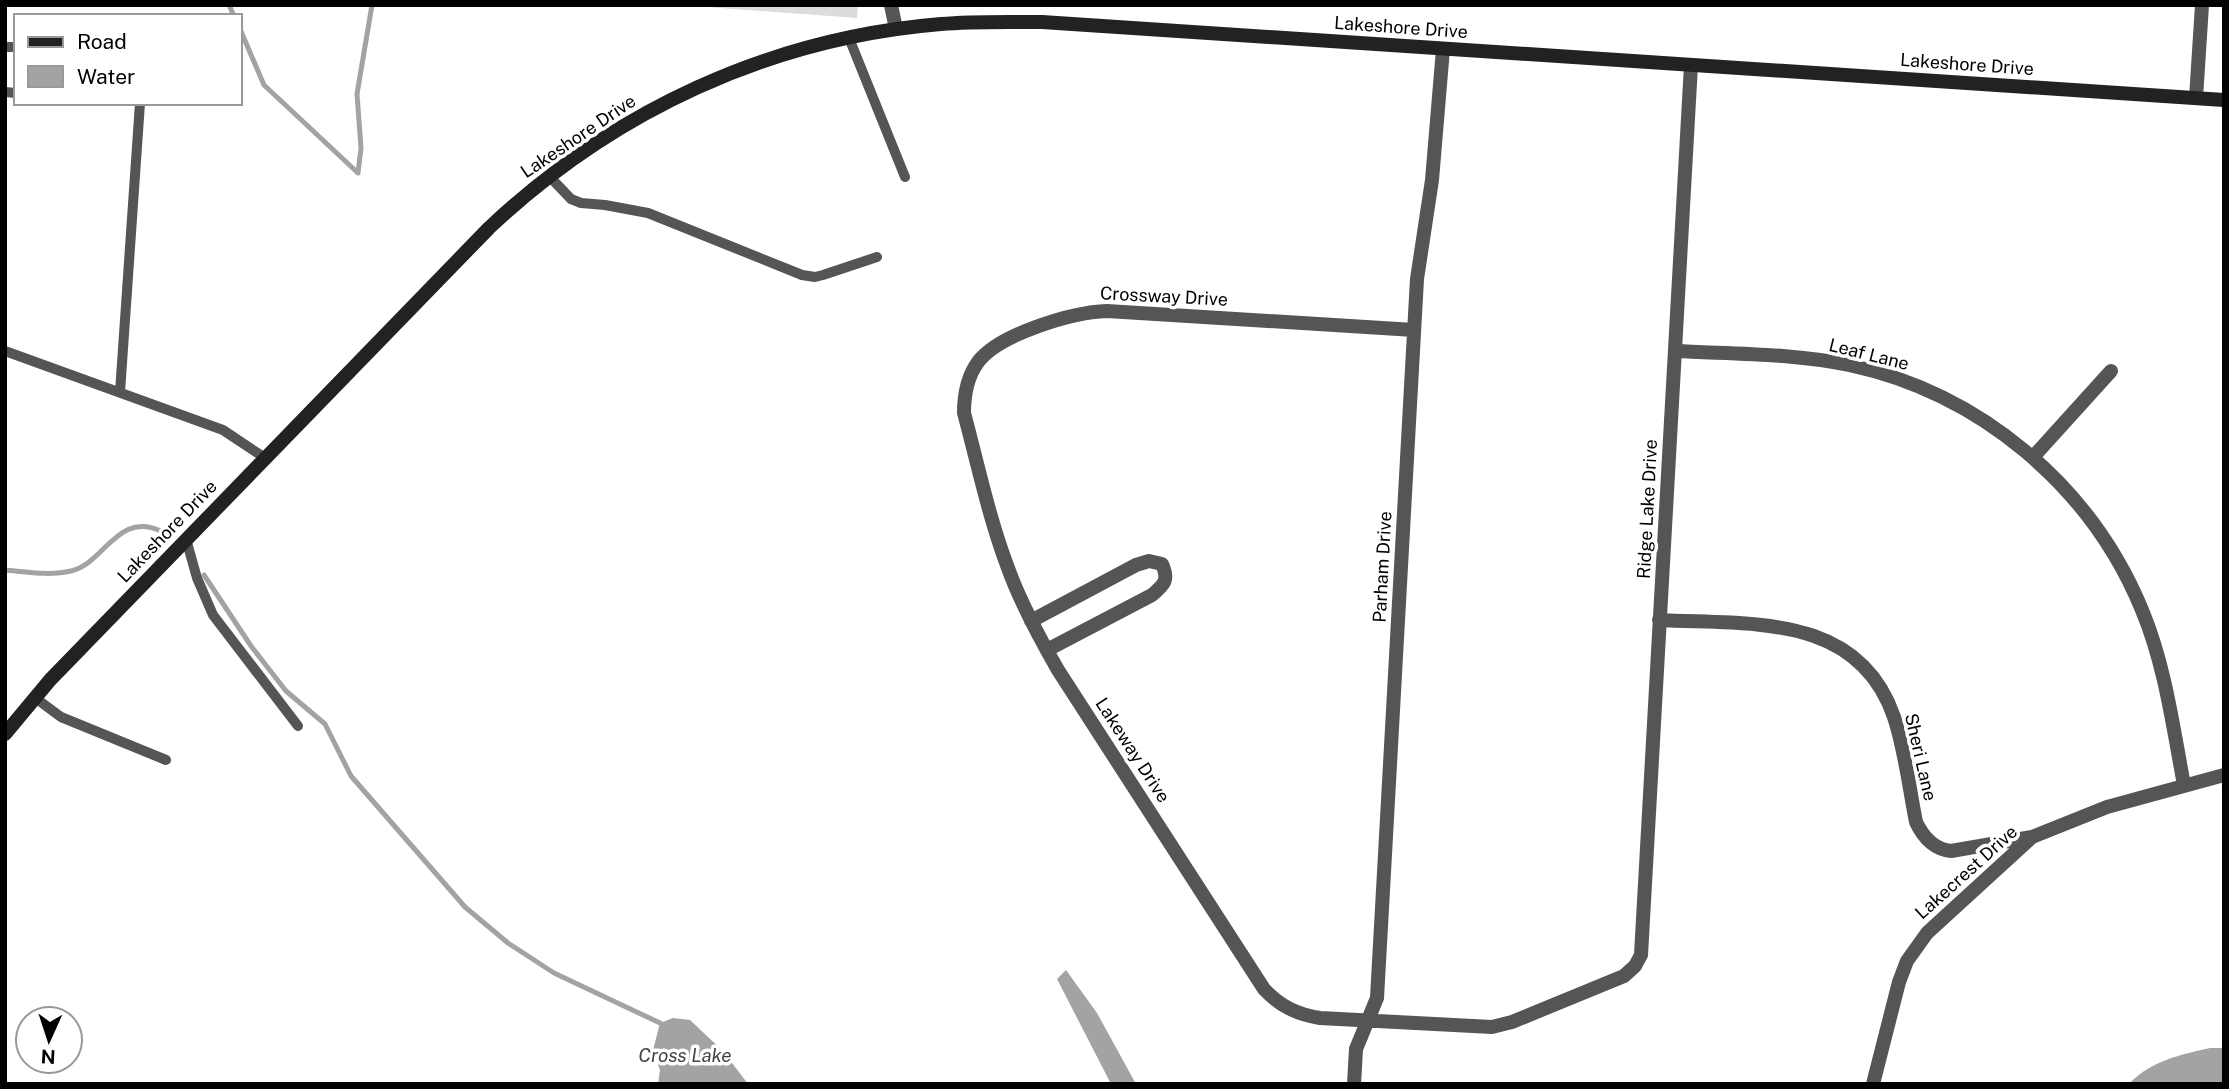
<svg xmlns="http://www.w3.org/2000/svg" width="2229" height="1089" viewBox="0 0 2229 1089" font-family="'Public Sans',sans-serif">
<rect width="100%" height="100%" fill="#fff"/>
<!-- green -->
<path fill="#dcdcdc" d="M680,5H858L857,18Z"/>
<!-- water -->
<path fill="#a3a3a3" d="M1066,970L1097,1013L1136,1084H1111L1057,979Z
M673,1018L690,1020L723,1051L748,1084H658L660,1070L653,1050L660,1023Z
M2210,1048H2224V1084H2129C2152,1060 2180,1055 2210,1048Z"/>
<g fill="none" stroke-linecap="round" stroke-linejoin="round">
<!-- stream -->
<path stroke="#a3a3a3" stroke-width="5" d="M229,5L234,16
M240,29L264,85L358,173
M358,173L361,148L357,94L372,5
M5,570C27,572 50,576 71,571C105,563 117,511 161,531
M204,575L251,646L286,691L325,724L351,776L465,907L508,943L554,973L660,1023"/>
<!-- service -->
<path stroke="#555" stroke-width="10" d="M849,38L905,177
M5,47H16
M5,92L16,93
M550,177L571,199L581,203L605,205L648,213L802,275L815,277L823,275L877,257
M5,351L223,430L265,458
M120,392L140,103
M186,539L197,578L213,615L298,726
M34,697L61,717L166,760"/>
<!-- minor -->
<path stroke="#555" stroke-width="14" d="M891,5L896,29
M2196,98L2202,5
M1414,330L1107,311C1073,312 999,334 978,362C967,377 964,395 964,413C978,465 989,518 1008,568C1021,604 1039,637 1058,670L1264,989C1280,1006 1296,1014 1320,1018L1492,1027L1512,1022L1624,976L1635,966L1641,955L1691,65
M1675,351C1733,354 1792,353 1849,365C1980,393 2091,486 2142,610C2165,665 2173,727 2184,785
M2034,456L2111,371
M1659,620C1749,625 1858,612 1894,717C1905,750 1909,787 1916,822C1923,837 1933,849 1951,851L2032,837
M1031,621L1136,565L1149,561L1162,564C1169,580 1165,584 1152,595L1047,650
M1354,1084L1356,1049L1377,998L1417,279L1432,180L1443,49
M1873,1084L1899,982L1907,961L1927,933L2032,837L2107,807L2224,775"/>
<!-- secondary -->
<path stroke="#222" stroke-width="14" d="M5,734L50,680L489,228C613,111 770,38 941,24C974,21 1008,22 1042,22L2224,100"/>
</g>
<g text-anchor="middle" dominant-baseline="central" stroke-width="7" stroke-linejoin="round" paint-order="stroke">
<!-- street labels -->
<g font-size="18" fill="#000" stroke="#fff">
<text transform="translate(1401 27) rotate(4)">Lakeshore Drive</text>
<text transform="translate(1967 64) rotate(4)">Lakeshore Drive</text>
<text transform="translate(578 136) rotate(-34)">Lakeshore Drive</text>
<text transform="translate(1164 296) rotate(3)">Crossway Drive</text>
<text transform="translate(1869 354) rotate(14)">Leaf Lane</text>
<text transform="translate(1647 509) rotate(-87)">Ridge Lake Drive</text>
<text transform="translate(167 531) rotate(-46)">Lakeshore Drive</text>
<text transform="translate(1382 567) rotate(-87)">Parham Drive</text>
<text transform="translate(1133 750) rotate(57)">Lakeway Drive</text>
<text transform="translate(1921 757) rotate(77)">Sheri Lane</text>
<text transform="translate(1966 872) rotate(-42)">Lakecrest Drive</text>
</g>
<!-- water labels -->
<g font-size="19" font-style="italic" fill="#444" stroke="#fff">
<text x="685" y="1055">Cross Lake</text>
</g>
</g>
<!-- border -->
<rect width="2229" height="1089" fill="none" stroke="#000000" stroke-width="14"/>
<!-- legend -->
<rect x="14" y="14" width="228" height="91" fill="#ffffff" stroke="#999999" stroke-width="2"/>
<rect x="28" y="37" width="35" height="10" fill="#222222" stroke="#999999" stroke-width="2"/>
<text x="77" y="49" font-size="21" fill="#000000">Road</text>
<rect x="28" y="66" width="35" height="21" fill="#a3a3a3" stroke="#999999" stroke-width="2"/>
<text x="77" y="84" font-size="21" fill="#000000">Water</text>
<!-- north arrow -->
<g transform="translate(49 1040) rotate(183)"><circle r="33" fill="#ffffff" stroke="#999999" stroke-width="2"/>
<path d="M0-5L12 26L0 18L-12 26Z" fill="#000000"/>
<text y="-10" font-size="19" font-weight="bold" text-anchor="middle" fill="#000000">N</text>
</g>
</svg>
